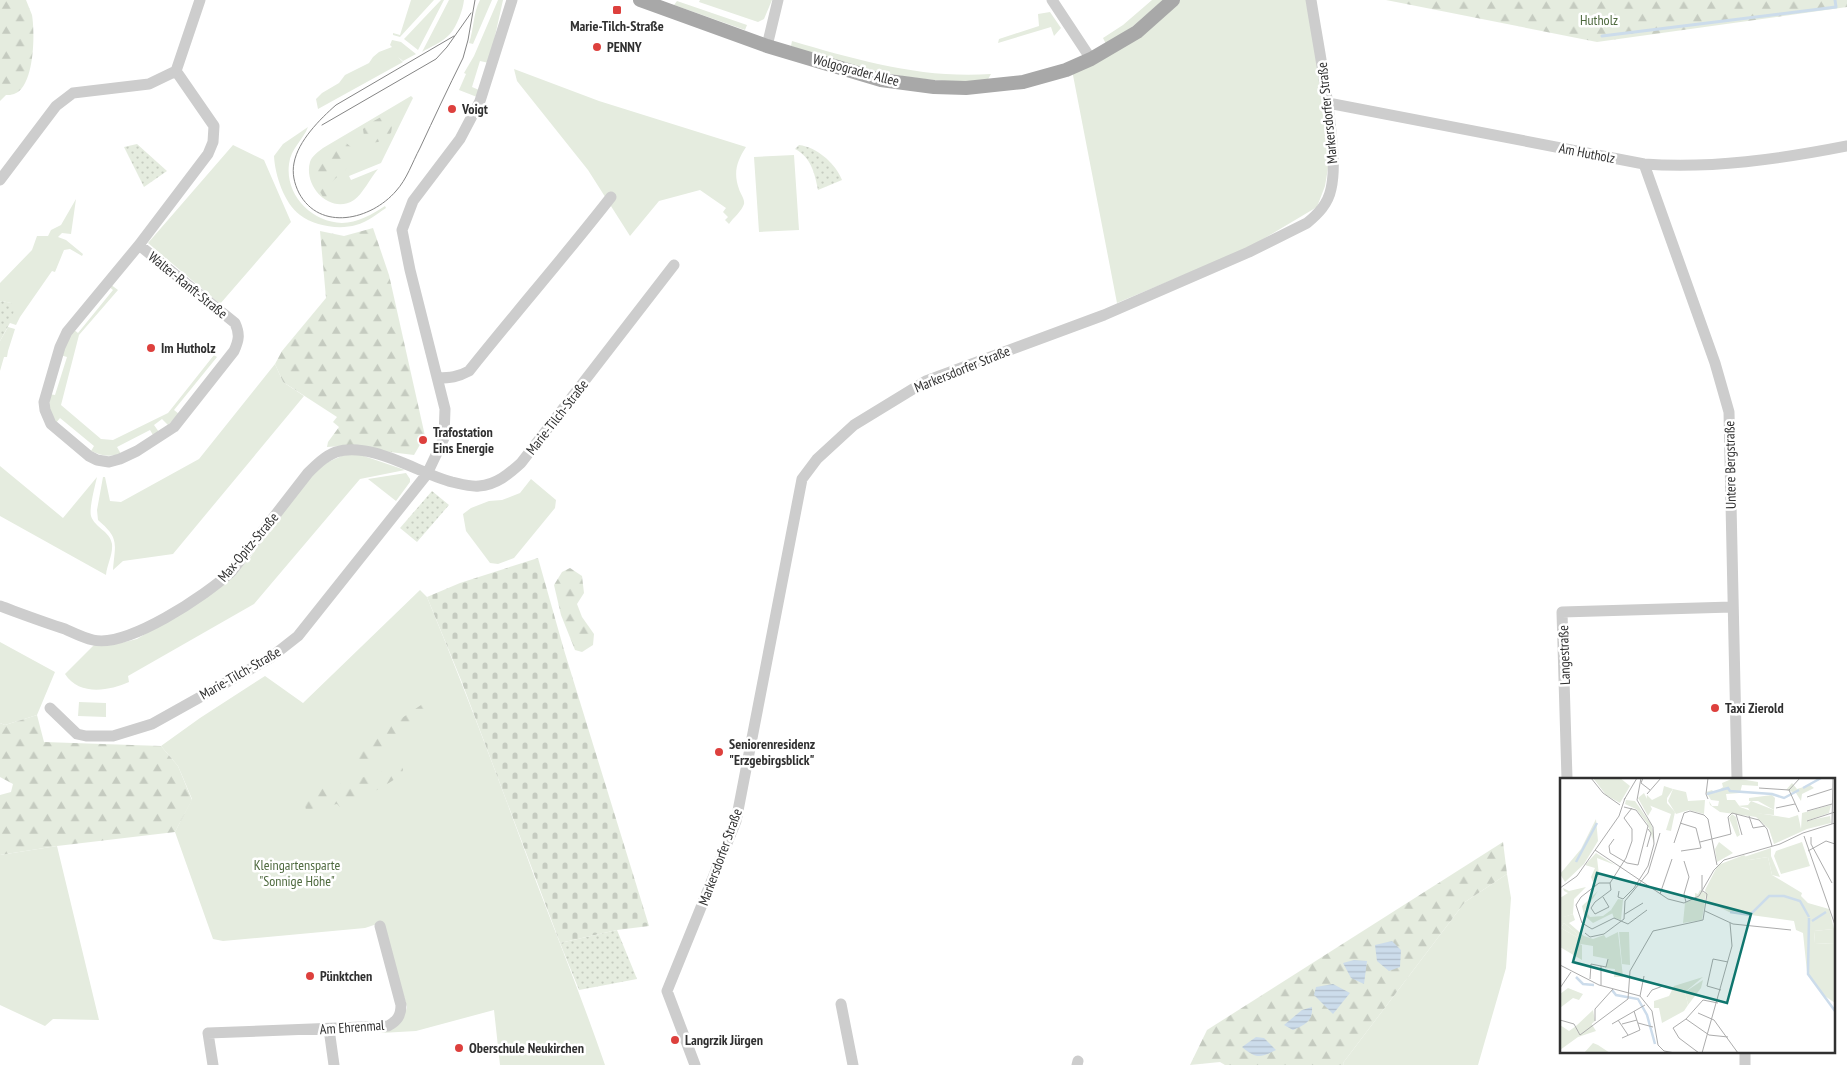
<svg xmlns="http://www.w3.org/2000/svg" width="1847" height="1065" viewBox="0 0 1847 1065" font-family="'PT Sans Narrow',sans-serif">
<defs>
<pattern id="forest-firs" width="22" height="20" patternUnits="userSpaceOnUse" patternTransform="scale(1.25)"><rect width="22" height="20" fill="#e5ecdf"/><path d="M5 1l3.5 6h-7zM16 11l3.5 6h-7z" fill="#c5cbc0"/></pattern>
<pattern id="cemetery-stones" width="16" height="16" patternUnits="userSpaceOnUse" patternTransform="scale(1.25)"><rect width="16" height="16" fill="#e5ecdf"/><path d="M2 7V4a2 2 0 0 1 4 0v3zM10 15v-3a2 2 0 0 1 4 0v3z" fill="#c5cbc0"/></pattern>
<pattern id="park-dots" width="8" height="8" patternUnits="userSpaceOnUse" patternTransform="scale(1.25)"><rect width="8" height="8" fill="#e5ecdf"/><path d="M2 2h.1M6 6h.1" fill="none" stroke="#c5cbc0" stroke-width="1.8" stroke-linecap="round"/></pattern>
<pattern id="water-rules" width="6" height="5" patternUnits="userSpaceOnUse" patternTransform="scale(1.25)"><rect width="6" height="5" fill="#ccdceb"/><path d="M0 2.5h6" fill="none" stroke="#b0bdca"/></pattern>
</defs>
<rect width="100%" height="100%" fill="#fff"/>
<!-- green -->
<path fill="#e5ecdf" d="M411,0H434L400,37L393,35V33L400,35Z
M441,0H444L418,50L404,39Z
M449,0H464C463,10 457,26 450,34C443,42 430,47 422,52Z
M480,0H492L473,44L469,43C474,29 473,13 480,0Z
M498,0H503L489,63L480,61L472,87L479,90L477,97L459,90L466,74L464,73L474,56Z
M700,0H772L764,19L758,22L699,2Z
M1152,0H1163L1132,27L1106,44L1103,38L1123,25Z
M1172,0H1306L1325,102L1329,162L1325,186L1317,207L1248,248L1117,303L1072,70Z
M677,1L747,25L745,30L674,5Z
M1050,12L1061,28L1054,36L1051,27L998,43L999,39L1039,26L1038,14Z
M392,40L401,42L416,54L403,61L398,57L403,62L318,109L316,99L322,93L339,83L345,75L369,63L373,57L379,52L392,47L390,45Z
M792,41C857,60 922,79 991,74L987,81C973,81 959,82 945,81C892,77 840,64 791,46Z
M514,69L599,101L746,147C737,161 733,172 739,189C740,193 745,199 744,204C742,211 733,218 729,224L725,220L728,217L723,212L726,208L700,190L659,201L630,236L588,170L517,81Z
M411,96L413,98L381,163L349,176L351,180L378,169C371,177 362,195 354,200C331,215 303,187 310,162C312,156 318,152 323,148Z
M308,127C303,140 291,148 289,164C285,195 311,222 342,223C357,223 373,214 385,206L386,208C377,214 367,222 356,225C339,230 314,226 300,215C284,203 275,175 274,156L283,144Z
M233,145L264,160L291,222L220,304L148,243Z
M794,155L799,230L759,232L754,157Z
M76,199L71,234L62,233L58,237L66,240L83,254L82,256L70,249L64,250L55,272L52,271L20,317L16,325L10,323L11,303L2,301L0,302V283L32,250L37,236H48L51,230L61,225Z
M110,284L118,290L79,335L61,405L101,439L113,440L168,413L214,355L217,357L174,410L179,414L168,425L162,419L154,425L159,432L153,435L150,430L117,447L121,454C109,457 102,456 91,451L94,446L60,418L56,423L50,416L49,394L55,395L67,357L60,355L73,329L78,333L113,290L108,286Z
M8,327L15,329L8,351L7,357H4L0,371V341Z
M275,364L283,382L304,396L173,554L123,561L113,570C115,543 120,539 98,520L97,510L103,477H105L110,501L121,502L199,459Z
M344,455H361L405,470L360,479L254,604L128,676L129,682C109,691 79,696 65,674L94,645H112L137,639L225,584L249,559L310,475L328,462Z
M0,466L63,518L97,477C95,486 89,508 91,516C95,528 110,531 112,544C113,555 107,564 106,575L0,516Z
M406,473L410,479V482L396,501L368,479Z
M531,479L556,500L555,508L514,558L498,564L490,563L466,531L463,514L471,508L489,501L502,500L520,493Z
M420,590L427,597C466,692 502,788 537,884C560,944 584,1004 605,1065H500L494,1010L416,1031L381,1033C394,1027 403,1022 407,1007L389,945L377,924L365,928L223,941L213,939L175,832L192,799L178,766L161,746L200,718L265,676L303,703Z
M0,642L55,672L37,715L5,725L0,723Z
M79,702L106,703V717L78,716Z
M57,846L99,1020L53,1019L45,1026L0,1005V855Z
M1507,874L1511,898L1506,968L1478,1065H1344L1343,1063L1465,902Z"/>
<!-- forest -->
<path fill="url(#forest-firs)" d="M0,0H26C28,5 30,10 32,15C35,32 35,87 14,94C11,95 9,95 6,95L0,101Z
M1386,0H1847V7L1597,42Z
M381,117H387L393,120L391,133L378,142L370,143L364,136L363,129L370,123Z
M345,142L351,147V149L344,157C353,174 338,172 331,184C330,188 328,193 327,197H323L316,185L312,163L337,144Z
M373,228L389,275L425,436L414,455L341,446L327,447L328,442L339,427L333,422L337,417L283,382L275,364L282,351L326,298L320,231L344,236Z
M570,568L582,576L584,593L577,604L582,617L594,634L593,645L582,652L575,650L561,615L554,585L562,572Z
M424,703L428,705L426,718L412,726L405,734L389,746L380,750L374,757L356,766L351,758L352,752Z
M37,715L44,742L161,746L178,766L192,800L175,832L57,846L0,855V795L11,792L13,784L0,777V723L5,725Z
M401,766L403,769L402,774C383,789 361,797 340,807L337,804L306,810L302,793L318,787L340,784Z
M1503,842L1507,874L1465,902L1343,1063L1344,1065H1225L1220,1062L1190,1065L1207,1030Z"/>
<!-- cemetery -->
<path fill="url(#cemetery-stones)" d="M538,558L564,650L649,926L617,930L560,943L461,680L427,597L460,583Z"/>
<!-- park -->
<path fill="url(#park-dots)" d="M137,144L167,171L144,187L124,147Z
M799,145C817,147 836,164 842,180L818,190C815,174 811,157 795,149Z
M2,301L11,303L15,307L11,321L0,341V302Z
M432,491L449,505L417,542L400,528Z
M617,930L637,979L579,990L560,943Z"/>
<!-- water -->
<path fill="url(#water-rules)" d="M1392,941L1401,950L1400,967L1389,971L1377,961L1375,945Z
M1354,960L1367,961L1364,984L1351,978L1343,963Z
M1333,984L1350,993L1333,1014L1314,995L1316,987Z
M1312,1007C1313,1021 1305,1025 1293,1030L1284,1025L1302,1010Z
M1256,1037L1264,1038L1276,1050C1260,1058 1256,1059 1242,1047Z"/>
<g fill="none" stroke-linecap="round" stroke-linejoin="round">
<!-- stream -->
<path stroke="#ccdceb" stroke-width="3" d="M1602,36L1836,7L1835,0"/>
<!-- minor -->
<path stroke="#cdcdcd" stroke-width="11" d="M1052,0L1091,59
M767,46L778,0
M1328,103L1644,164C1711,169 1781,159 1847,146
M1644,164L1715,363L1729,412L1737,779
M0,180L56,106L73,93L149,84L176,71L200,0
M139,245L235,323C240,334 239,340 234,351L174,427L137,451L120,459L109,462L97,460L89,456L51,424L45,410L44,402L60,347L67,332L139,245L208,154L213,142L214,126L176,71
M438,378C450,378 458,377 469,371C516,312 565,256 611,197
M0,606C22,614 43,622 65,629C74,633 84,638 93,640C128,648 206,595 231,572L308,473C316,465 325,456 336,452C371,441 418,473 452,482C461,484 470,487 479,486C496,485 509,474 521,463L674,265
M50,708L77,734L86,736H113L152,724L270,658L298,636L427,474L444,438L445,409L410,270L402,230L413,201L460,139L480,101L512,0
M1567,779L1562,612L1732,607
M841,1004L853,1065
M329,1029L334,1065
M1745,1051V1065
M213,1065L208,1033L388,1026C397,1021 401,1016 401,1005L380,926
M695,1065L667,991L736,821L802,479L817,459L854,425L926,381L1104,315L1249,252L1307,223C1318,214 1328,204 1331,189C1335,171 1333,151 1331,132C1327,88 1318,44 1311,0
M1077,1065L1078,1061"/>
<!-- major -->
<path stroke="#a8a8a8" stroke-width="14" d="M640,0L767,46L881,80L934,87L966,88L1023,82L1066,70L1091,59L1137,32L1173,0"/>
<!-- tram -->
<path stroke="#858585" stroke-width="1" d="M454,36L336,105C320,119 298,141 294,163C292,173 294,183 299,193C320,232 371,220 396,191C407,179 412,163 420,148C434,118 448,88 463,58L468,40L475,0
M322,125L436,59L447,47L471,13"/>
</g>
<!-- markers -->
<g fill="#dd403d" stroke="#fff" stroke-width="2">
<rect x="612" y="5" width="10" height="10" rx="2.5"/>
<circle cx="597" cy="47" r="5"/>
<circle cx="452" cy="109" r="5"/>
<circle cx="151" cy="348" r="5"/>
<circle cx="423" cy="440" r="5"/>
<circle cx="1715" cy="708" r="5"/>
<circle cx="719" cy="752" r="5"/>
<circle cx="310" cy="976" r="5"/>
<circle cx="675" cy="1040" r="5"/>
<circle cx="459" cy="1048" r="5"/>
</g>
<g text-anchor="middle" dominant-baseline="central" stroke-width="5" stroke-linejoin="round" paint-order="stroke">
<!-- park labels -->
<g font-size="14" fill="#4f6a3f" stroke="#fff">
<text x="1599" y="20">Hutholz</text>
<text x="297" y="865">Kleingartensparte<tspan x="297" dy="16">"Sonnige Höhe"</tspan></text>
</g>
<!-- poi labels -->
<g font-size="14" font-weight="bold" fill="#303030" stroke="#fff" text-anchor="start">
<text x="617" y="26" text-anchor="middle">Marie-Tilch-Straße</text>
<text x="607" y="47">PENNY</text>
<text x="462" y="109">Voigt</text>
<text x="161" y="348">Im Hutholz</text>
<text x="433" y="432">Trafostation<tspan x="433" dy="16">Eins Energie</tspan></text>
<text x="1725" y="708">Taxi Zierold</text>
<text x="729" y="744">Seniorenresidenz<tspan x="729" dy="16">"Erzgebirgsblick"</tspan></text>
<text x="320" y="976">Pünktchen</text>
<text x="685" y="1040">Langrzik Jürgen</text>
<text x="469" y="1048">Oberschule Neukirchen</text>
</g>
<!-- street labels -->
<g font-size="14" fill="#303030" stroke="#fff">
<text transform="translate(856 70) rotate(15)">Wolgograder Allee</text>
<text transform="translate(1327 113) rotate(-96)">Markersdorfer Straße</text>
<text transform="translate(1587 153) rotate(11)">Am Hutholz</text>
<text transform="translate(188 285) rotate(39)">Walter-Ranft-Straße</text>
<text transform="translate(962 369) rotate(-22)">Markersdorfer Straße</text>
<text transform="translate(557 417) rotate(-52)">Marie-Tilch-Straße</text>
<text transform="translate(1730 465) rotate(-91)">Untere Bergstraße</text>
<text transform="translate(248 547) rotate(-50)">Max-Opitz-Straße</text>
<text transform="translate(1564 655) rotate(-92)">Langestraße</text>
<text transform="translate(240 673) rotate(-30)">Marie-Tilch-Straße</text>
<text transform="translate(720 857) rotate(-70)">Markersdorfer Straße</text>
<text transform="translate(352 1027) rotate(-4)">Am Ehrenmal</text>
</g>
</g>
<!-- overview -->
<g transform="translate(1560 778)">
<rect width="275" height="275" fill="#fff"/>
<path d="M33,0H60L70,8L60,25L46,17ZM174,0L198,4V8L182,7L180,15L166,16L167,22H175L180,29L197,35L229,40L238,37L241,51L242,35L271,27L269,35L246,43L270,38L271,45L247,51L214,66L209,51L196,39L160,34L150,27L149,23L152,28H158L159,23L151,22L146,14L152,12L155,15L163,9L162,5ZM113,11L126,14L128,23L145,22L144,36L129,32L116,36L108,23ZM212,17L215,20L214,32L198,23H189V20ZM172,36L176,39L180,57L177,59L169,40ZM36,41L38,63L24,86L5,104L0,96L21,71ZM242,64L250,88L221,96L214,78L216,73ZM211,70V78L220,99L212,97L208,79L189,82L184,79ZM26,109L14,121L13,136L4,139L0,147V120L8,115L4,113L3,110L9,113ZM140,112L146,116L142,142L123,145L125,125L135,120V115L138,116ZM38,113L25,132L30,139L43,138L51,132L53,135L33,145L24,137L22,128ZM4,145L16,155L20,161L1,150ZM274,151L275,166L255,165L254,153ZM58,154L63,199H54L55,191L45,190L48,181L33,178V161L44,157L46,160ZM15,164L22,167V182L0,169V165L11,173ZM143,202L141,210L128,227L125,214ZM8,210L23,216L19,222L13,220L0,230V216ZM33,232L35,243L20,256L15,249ZM33,265L38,267L50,275H24Z" fill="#e5ecdf"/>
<path d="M232,5L237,11L250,7L254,10L242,16L241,23L236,15L226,12ZM104,8L113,11L107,20V25L115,34L111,53L106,52L111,36L86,26L87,17L92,22L102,17ZM66,22L75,23L91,46L94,55V65L87,45L76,31L65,26ZM191,23L214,32V37L191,35L188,30L177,28L188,27ZM159,64L173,75L157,84L155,71ZM36,75L55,87L37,80L39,97L33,104L31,99L35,90L25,87ZM184,77L189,82L208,79L212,97L242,115L241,118L248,125L269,131L274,151L254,153L255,165L275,166V225L262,216L247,194L243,155L236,152L234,143L169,134L147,123L145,112L158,87ZM58,121L63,122L61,142L54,140L51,132ZM13,136L15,142L9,145L24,158L33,161V168L15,165L11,173L0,166V147L3,139ZM4,145L16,155L20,161L1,150ZM143,199L125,214L128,227L124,233L102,245L99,230H94V223L109,218L114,208ZM22,244L17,250L19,255L31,245L36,253L18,259L0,272V247L9,253Z" fill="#e5ecdf" fill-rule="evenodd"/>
<path d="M59,154H69L70,187L62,186Z" fill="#e5ecdf"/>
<path d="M84,15L92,31L88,38L78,20Z" fill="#e5ecdf"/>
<path fill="none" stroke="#ccdceb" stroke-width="2.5" d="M243,10L261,0M147,16L168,10L170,13L212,16L224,20L239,12M16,84L37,45M170,134L190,137L209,118H224L240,123L249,139M249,140L248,196L275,233M252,143L266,134M16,199L23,206L34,207M52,212L56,217L78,221L87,237L95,266"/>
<path fill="none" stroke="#acacac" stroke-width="1" d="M31,0L43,15L60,27M83,0L81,5L90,12M148,0L146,16L148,21M199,10L229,12L240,0M229,12L239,34M87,16L101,0M247,19L272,11M64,22L77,0M216,30L235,26M247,33L272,26M176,36L182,57M189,38L193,50L205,48M247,43L275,34M120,45L136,50L141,70L121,73M272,46L273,0M244,58L275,147M251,59V66L272,105M54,61L49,68L50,75L67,85L78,87L88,48L76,32L64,29M140,64L171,56L168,39L172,35L199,42L207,51L212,68M114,65L124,35L130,33L144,37L148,41L157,87M87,69L91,55L88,51M35,72L108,121L124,125L139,118L154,92L164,82L220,66L243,55L275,45M248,73L266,63L275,66M124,83L129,99L124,116L126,124M50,105H39L21,119L16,127L22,145L32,151L54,140L68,146L87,132M50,105L66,80L72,63V51L64,40L72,30M0,110L17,98L59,38L65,20M59,113L58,119L63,121L74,110L88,88L94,66L93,49L77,22L81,0M142,114V97M100,116L112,81M43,119L49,129L35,136L31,130L35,124L51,112L50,105M145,133L173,146L231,152M65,136L83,125M25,155L30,159L44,156L64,141L65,123L88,95L100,55M0,187L39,207L80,218L92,233L98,267L104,273L115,275M30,201L31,186L46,189L48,181M41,207V188M0,210L11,194M161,212L147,208L153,181L168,184M80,218L84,198M87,219L92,212L103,208M138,235L154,242M126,241L149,257L168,259M0,242L14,246L20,257L68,221L70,193L93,153L143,142L147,116L143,113M58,242L68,257M154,242L178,275M35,243V231L53,211M78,245L93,249M52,246L85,227M62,246L77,242M113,250L126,241L143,222L158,225M113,250L119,260L139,275M62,260L80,252L74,233M142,275L172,168L170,145"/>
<path fill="#0f766e" fill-opacity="0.15" stroke="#0f766e" stroke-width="2.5" d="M37,95L191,136L167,225L13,184Z"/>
<rect width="275" height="275" fill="none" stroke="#303030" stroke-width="2.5"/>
</g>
</svg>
